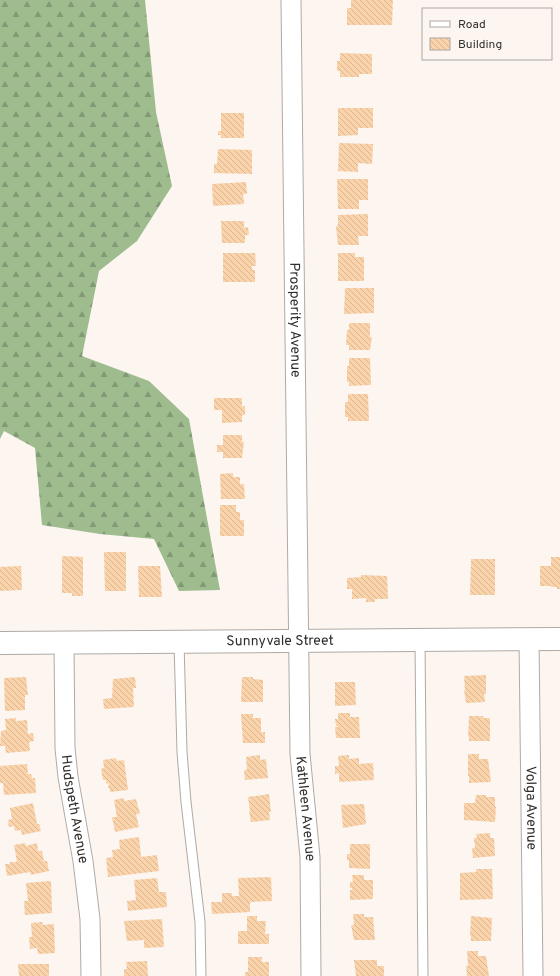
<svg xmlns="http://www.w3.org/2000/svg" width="560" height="976" viewBox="0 0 560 976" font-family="Overpass,sans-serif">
<defs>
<pattern id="forest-firs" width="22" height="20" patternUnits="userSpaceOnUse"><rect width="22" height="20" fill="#9fbc8f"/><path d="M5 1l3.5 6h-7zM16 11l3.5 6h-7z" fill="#829975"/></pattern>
<pattern id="building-back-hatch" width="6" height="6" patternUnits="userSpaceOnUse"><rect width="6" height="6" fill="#fbd3aa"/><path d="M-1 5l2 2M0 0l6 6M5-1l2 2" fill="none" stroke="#d8b593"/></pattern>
</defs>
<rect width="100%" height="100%" fill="#fcf5f0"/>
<!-- forest -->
<path fill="url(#forest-firs)" d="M0,0H145L156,112L172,186L137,241L99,271L82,356L149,381L189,419L220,590L179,591L154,539L100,534L42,525L35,448L4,431L0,439Z"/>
<!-- building -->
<path fill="url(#building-back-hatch)" d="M351,0H393L392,25H347V8H351Z
M340,53L372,54V74H359V77H340V71H337V61H340Z
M338,108H373V128H358V135L338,136Z
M221,113H244V138H221V135H218V131H221Z
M339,143L373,144L372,164L358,163V172L338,171Z
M218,149L252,150V174L214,173V164H217Z
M337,179H368V200H359V209H338Z
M246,182L247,194H243L244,204L213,206L212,184Z
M368,214V236H358L359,245H338L336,226H338V215Z
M221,221H244V228L248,227L249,235H245V243H222Z
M223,253H255L256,266H252V270H255V282H223Z
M338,253H355V257H364V281H338Z
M345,288H374V313L344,314Z
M349,323H370V337H372L370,350H349V345H346L347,330H349Z
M349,358H370L371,385L349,386V382H347V366H349Z
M348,394H368L369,421H348V417H345V402H348Z
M214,398H242V407L245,406V415H242V422L222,423V410H214Z
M223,435H242V442H244L242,458H223V452H217V445H223Z
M233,473V477H240V484H244L245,499H221L220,474Z
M220,505H236V512H240V520H244V536H220Z
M104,552H126V591H105Z
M62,556L83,557V596H72V593H62Z
M551,557H560V589H557V587H551V586H540V566H551Z
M471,559H495V595H470Z
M21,566L22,590L0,591V567Z
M138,566H160L162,597H139Z
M361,575L387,576L388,599H375V602H366V598L352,599V589H347V578L361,577Z
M486,675V694H484L485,702L466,703L464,690L465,691L464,676Z
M26,677L28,695H25V710L5,711L4,678Z
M135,677L136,688H133L134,707L104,709L103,699L112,698L113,679Z
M242,677H253V679L263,680V702H241Z
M335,682H355L356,705L335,706Z
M338,713H350V717H359L360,738H336L335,727H338V726H336L335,719H338Z
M241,714H253V718H261V732H265V743H243Z
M469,716H483V718H490V741H469V736L468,737Z
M16,718V721L27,720L28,734L33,733L34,741L29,742L30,751L6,753L5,746H0L1,731L6,730L5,719Z
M468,754H479V759H488L491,782L469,783V776H468Z
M260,755V760L266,759L268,778L245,780L244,770H247L246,757Z
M349,755V759L359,758V764L373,763L374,780L339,782V773L335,774V766H339L338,756Z
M116,758L117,761L124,760L128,790L110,792V788H108L109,783L106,784V780H103L101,769L104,768L103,760Z
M27,764L28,774H31L32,778H35L36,793L4,795L3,783H0V766Z
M269,794L271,812H269L270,820L251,822L249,811H250L248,797Z
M476,795H486V797H495V807H496L495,822L464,820V803H475Z
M124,798V801L136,799L140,814H136L139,827L115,832L112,817H117L114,800Z
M33,803L37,824H39L41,831L22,835L21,830L15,831L14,826L9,827L8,820L12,819L10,808Z
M364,804L366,824L343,828L341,805Z
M490,833V838H494L495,856L473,858L472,848H475L474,838H477L476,834Z
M139,837L141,857L157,855L159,871L108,877L106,858L113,857L112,850L120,849L119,840Z
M25,843L26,846L37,843L38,851H42L44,861H47L49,871L31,875L30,872L7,876L5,864H10V862H17L14,845Z
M350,844H370V869L349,868V860H347V854H350Z
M476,869H492L493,899L460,900V873L476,872Z
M352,875H364V880H373V899L350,900V890H352V888H350V882H353Z
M271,877L272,901L250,902V912L212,914L211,902H222V893H232V896H239L238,878Z
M157,878L159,892H166L167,907L128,911L127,901L136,900L134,880Z
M51,881L52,913L25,915L24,901H28L26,883Z
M353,914H364V917H373L375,940H354L351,925H354Z
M247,916H257V921H266L265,934H269V944H238V931H247Z
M471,916L492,918L491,941H471V936H470Z
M162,919L164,947L144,948V940L127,941L124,921Z
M43,922L42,925L54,924L55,953L38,954L37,948L30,949L29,937H32L31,923Z
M467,951H478V956H486L489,976H467L466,966H468Z
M248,957H262V962H269V976H245V972H248Z
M354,960H377V966H384V976H356Z
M147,961L148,976H124V969H127L126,962Z
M18,964H49V976H19Z"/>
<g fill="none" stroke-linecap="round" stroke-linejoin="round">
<!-- service casing -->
<g stroke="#b0aaa5" stroke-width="11">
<path id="service" d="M420,639L423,976
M179,642L182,752L186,802L200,922L201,976"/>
</g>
<!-- minor casing -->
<g stroke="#b0aaa5" stroke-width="21">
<g id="minor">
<path id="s1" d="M291,0L300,754L310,857L311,976"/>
<path id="s2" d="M529,639L533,976"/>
<path id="s3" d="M64,643L65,748L68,777L83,861L90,919L91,976"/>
</g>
</g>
<!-- tertiary casing -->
<g stroke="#b0aaa5" stroke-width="24">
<g id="tertiary">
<path id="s4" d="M0,643L560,639"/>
</g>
</g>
<!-- service -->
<use href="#service" stroke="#fff" stroke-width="9"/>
<!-- minor -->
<use href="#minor" stroke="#fff" stroke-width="19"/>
<!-- tertiary -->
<use href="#tertiary" stroke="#fff" stroke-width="22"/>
</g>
<g text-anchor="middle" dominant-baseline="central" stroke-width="3" stroke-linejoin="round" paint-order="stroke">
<!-- street labels -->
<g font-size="14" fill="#312f2d" stroke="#fcf5f0">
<text stroke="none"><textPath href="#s1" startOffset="320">Prosperity Avenue</textPath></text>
<text stroke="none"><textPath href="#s4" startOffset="280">Sunnyvale Street</textPath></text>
<text stroke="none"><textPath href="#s1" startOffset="809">Kathleen Avenue</textPath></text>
<text stroke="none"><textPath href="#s2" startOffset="169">Volga Avenue</textPath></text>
<text stroke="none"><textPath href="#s3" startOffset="167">Hudspeth Avenue</textPath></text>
</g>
</g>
<!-- legend -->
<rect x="422" y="8" width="130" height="52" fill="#fcf5f0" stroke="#aba6a2"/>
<rect x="430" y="21" width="20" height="6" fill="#ffffff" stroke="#aba6a2"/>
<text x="458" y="28" font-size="12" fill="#312f2d">Road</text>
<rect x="430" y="38" width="20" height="12" fill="url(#building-back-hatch)" stroke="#aba6a2"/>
<text x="458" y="48" font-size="12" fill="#312f2d">Building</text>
</svg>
